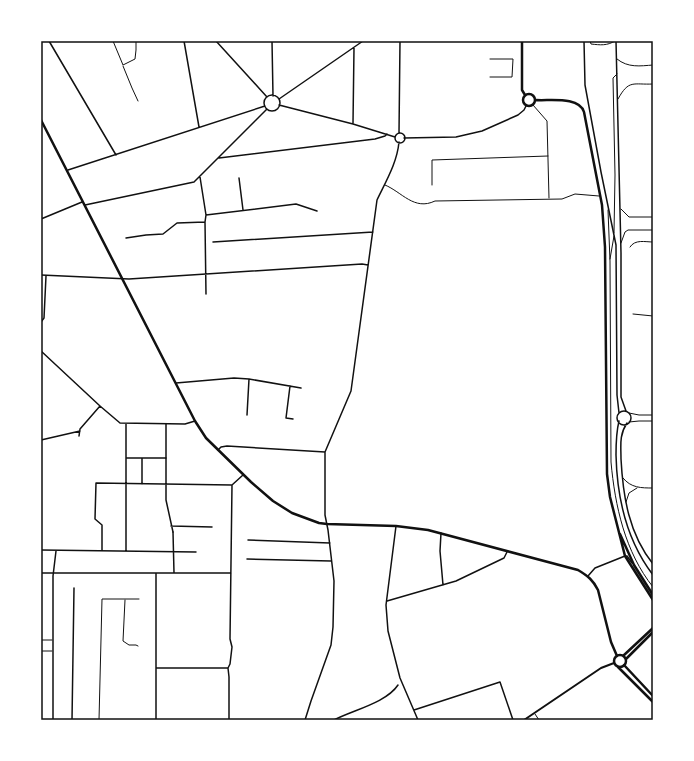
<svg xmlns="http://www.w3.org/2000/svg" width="694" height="761" viewBox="0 0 694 761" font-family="'Exo 2',sans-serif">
<rect width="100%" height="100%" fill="#fff"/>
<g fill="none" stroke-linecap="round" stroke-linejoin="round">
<!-- service -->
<path stroke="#111" stroke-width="1" d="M113,41L123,65L135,59L136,50V41
M590,41L591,44C600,45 607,46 615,41
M490,59H513L512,77H490
M617,59C628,68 640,66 653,65
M123,66L132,88L138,101
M618,99C629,79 633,85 653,84
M533,105L547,121L549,198
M385,185C402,192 414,211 435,201L562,199L575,194L599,196
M432,185V160L548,156
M621,209L629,217H653
M608,210L610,261L611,462C615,506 625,552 653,587
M614,233L615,175L613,78L617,74
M621,243L625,232L628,230H653
M630,247C635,239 645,242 653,242
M610,259L614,236
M633,314L653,316
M629,413L639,415H653
M629,422L639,421H653
M623,478C631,488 641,488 653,488
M626,502L629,493L637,488
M125,600L123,641L129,645H136L138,646
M41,640H52
M41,651H52
M535,714L539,720
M99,720L102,599H139"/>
<!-- pedestrian -->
<path stroke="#111" stroke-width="1.5" d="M41,322L44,318L46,276
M166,458V424
M166,485V500L173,532
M171,526L212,527
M441,533L440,551L443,585
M387,601L456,581L504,558L507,552"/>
<!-- minor -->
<path stroke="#111" stroke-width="1.5" d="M49,41L116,155
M184,41L199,127
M216,41L267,97
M272,41L273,96
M584,41L585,85L601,172L616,245L617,395L619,413
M616,41L621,253V397L626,411
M264 103a8 8 0 1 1 16 0a8 8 0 1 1-16 0Z
M279,99L363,41
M279,105L353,124L395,137
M353,123L354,48
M399,133L400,41
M395 138a5 5 0 1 1 10 0a5 5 0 1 1-10 0Z
M404,138L456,137L482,131L518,115L524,110L526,106
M219,158L375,139L385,136L387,134
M68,170L265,106
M200,177L206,215L205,222L206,294
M239,178L243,210
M85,205L194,182L267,109
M206,215L296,204L317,211
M41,219L82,202
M126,238L146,235L163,234L177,223L205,222
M213,242L373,232
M41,275L129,279L362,264L368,265
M41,351L100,406
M176,383L234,378L249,379L301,388
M290,386L286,418L293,419
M617 418a7 7 0 1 1 14 0a7 7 0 1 1-14 0Z
M247,415L249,379
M619,421C616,433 616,444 616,455C617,498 627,541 653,575
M627,423C619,435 621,445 621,459C623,497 629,534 653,564
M126,424V551
M79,436L80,429L100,406L120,423L185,424L195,421
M41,440L80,431
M218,450L221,447L227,446L325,452
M126,458H142V484
M142,458H166V484
M396,526L386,605L388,631L400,678L418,720
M173,532L174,573
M248,540L330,543
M41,550L196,552
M102,551V525L95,519L96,483L232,485
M247,559L331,561
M41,573H231
M588,576L595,568L625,556H627L632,563
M157,668H228
M414,710L500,682L513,720
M53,720V576L56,551
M72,720L74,588
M156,720V574
M229,720V677L228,668L230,664L232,647L230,639L232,485L243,475
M305,720L311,701L331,645L333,627L334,581L328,530L325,515V452L351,391L377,200C386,181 397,163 399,142
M334,720C353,710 386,703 398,685"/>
<!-- tertiary -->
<path stroke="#111" stroke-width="2" d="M524,720L601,668L614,663"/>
<!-- secondary -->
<path stroke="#111" stroke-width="2.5" d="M522,41V90L525,95
M523 100a6 6 0 1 1 12 0a6 6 0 1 1-12 0Z
M536,100C550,101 579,96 584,112L602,205L605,247L607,474L610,497L625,556L653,600
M41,120L195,421L206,438L251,482L273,501L292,513L319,523L327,524L396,526L428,530L578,570C588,576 593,580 598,590L611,642L617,656
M620,534L634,565L653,595
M614 661a6 6 0 1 1 12 0a6 6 0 1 1-12 0Z
M623,656L653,628
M626,659L653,632
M624,665L653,696
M618,667L653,702"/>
</g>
<!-- border -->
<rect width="694" height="761" fill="none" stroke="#ffffff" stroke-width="84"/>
<rect x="42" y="42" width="610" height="677" fill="none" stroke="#111" stroke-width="1.5"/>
</svg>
